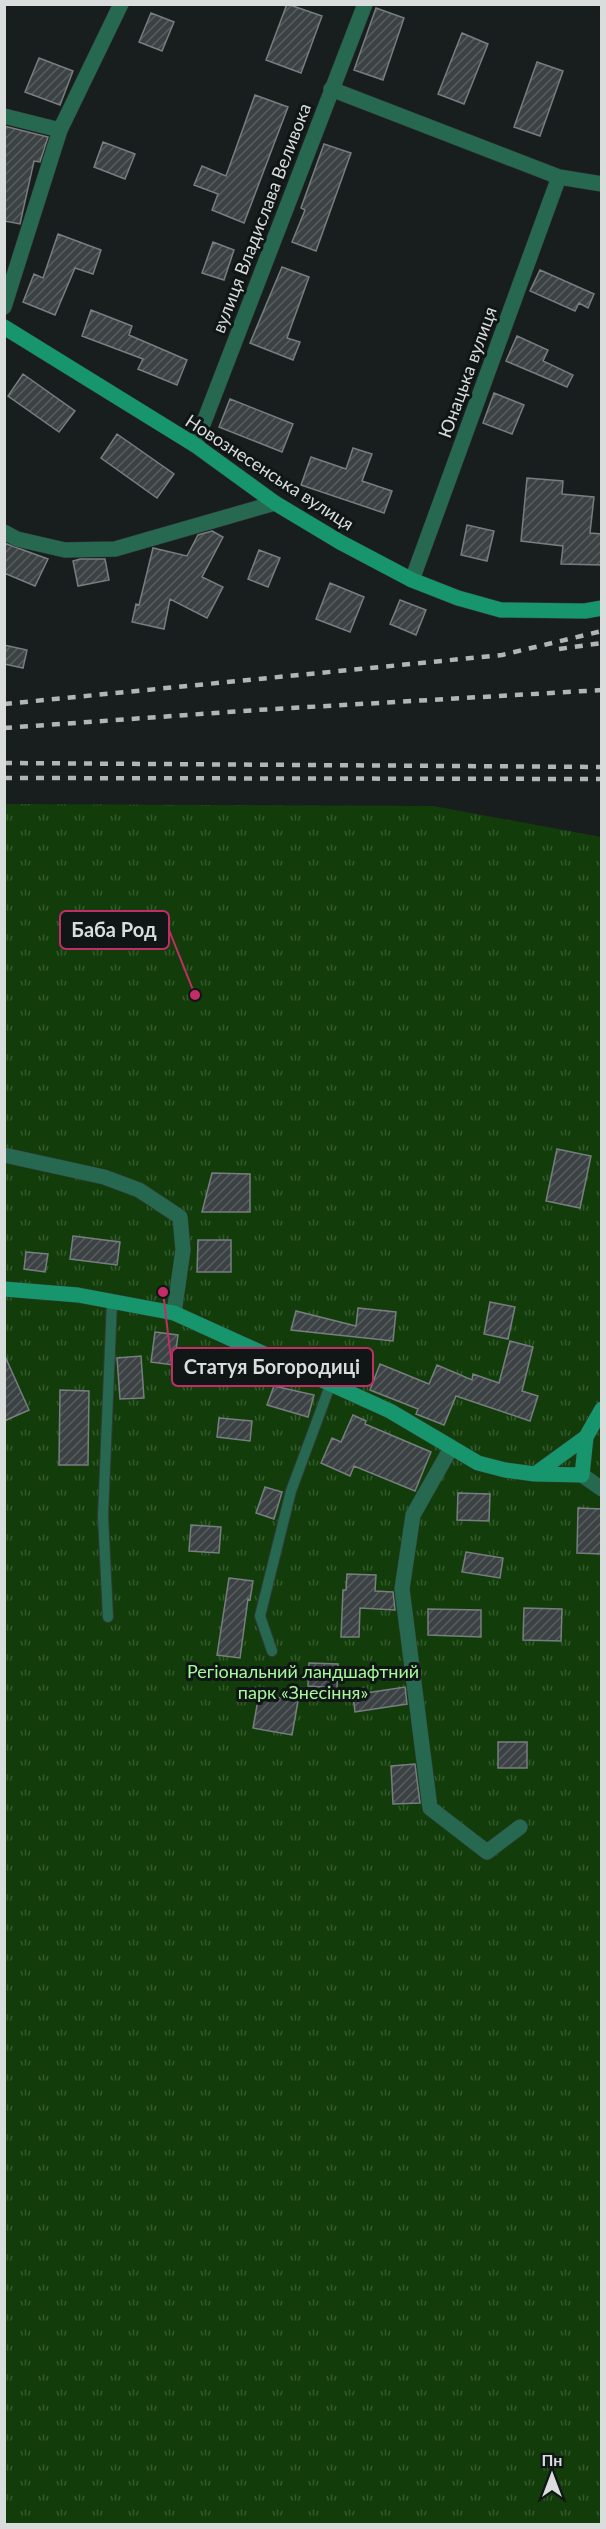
<svg xmlns="http://www.w3.org/2000/svg" width="606" height="2529" viewBox="0 0 606 2529" font-family="Lato,sans-serif">
<defs>
<pattern id="park-tufts" width="24" height="20" patternUnits="userSpaceOnUse" patternTransform="scale(1.5)"><rect width="24" height="20" fill="#123d0a"/><path d="M3 7l-1-3M5 7V3M7 7l1-3M15 17l-1-3M17 17v-4M19 17l1-3" fill="none" stroke="#34592d"/></pattern>
<pattern id="building-hatch" width="6" height="6" patternUnits="userSpaceOnUse" patternTransform="scale(1.5)"><rect width="6" height="6" fill="#3c4244"/><path d="M-1 1l2-2M0 6l6-6M5 7l2-2" fill="none" stroke="#585d5e"/></pattern>
</defs>
<rect width="100%" height="100%" fill="#181e1e"/>
<!-- park -->
<path fill="url(#park-tufts)" d="M5,804L433,806L601,837V2524H5Z"/>
<!-- building -->
<path fill="url(#building-hatch)" stroke="#777e80" stroke-width="1.5" d="M287,4L322,16L301,73L266,60Z
M376,8L404,18L383,80L354,70Z
M151,13L174,22L162,51L139,42Z
M462,33L488,44L464,104L438,94Z
M39,58L73,71L60,105L25,92Z
M537,62L563,71L540,136L514,127Z
M255,95L288,107L244,223L212,210L218,194L194,185L202,166L226,176Z
M4,126L48,137L40,162L34,161L20,224L4,221Z
M103,142L135,154L125,179L94,167Z
M324,144L351,153L316,251L292,242L305,210L301,208Z
M58,234L101,250L93,274L75,268L55,315L23,302L34,274L43,278Z
M213,242L234,250L224,280L202,273Z
M282,267L309,277L287,338L300,342L293,360L250,343Z
M540,270L594,294L588,308L579,303L575,311L530,291Z
M91,310L132,326L129,335L187,360L177,385L138,369L143,359L82,336Z
M517,336L548,350L543,361L573,375L567,387L506,361Z
M23,374L75,411L59,432L8,396Z
M494,393L524,405L512,434L483,423Z
M230,399L293,424L282,452L219,427Z
M117,434L174,474L157,498L101,458Z
M353,448L372,454L362,481L392,491L384,513L301,485L311,457L346,469Z
M527,478L563,481L562,494L594,497L590,533L602,534V565L561,564L563,546L521,541Z
M467,525L494,531L487,561L461,555Z
M212,531L223,537L202,577L223,587L207,618L170,599L164,629L132,622L136,604L139,605L153,548L187,556L198,535Z
M4,543L48,559L35,586L4,573Z
M259,550L280,558L268,587L248,579Z
M80,559H105L109,580L78,586L73,561Z
M330,583L364,597L350,632L316,619Z
M400,600L426,610L416,635L390,624Z
M4,645L27,650L23,668L4,664Z
M557,1149L591,1156L580,1208L546,1201Z
M212,1173L250,1174V1212H202Z
M73,1236L120,1242L117,1265L70,1259Z
M198,1240H231V1272H197Z
M26,1252L48,1254L45,1272L24,1269Z
M490,1302L515,1307L508,1339L484,1334Z
M358,1308L396,1312L393,1341L291,1330L296,1311L356,1326Z
M155,1332L178,1335L174,1365L151,1362Z
M510,1341L533,1347L522,1391L538,1396L530,1421L456,1396L444,1425L416,1414L418,1409L370,1390L380,1364L429,1384L437,1365L472,1380L473,1374L499,1383Z
M4,1354L29,1410L4,1421Z
M141,1356L144,1398L120,1399L117,1358Z
M274,1386L314,1395L308,1417L267,1405Z
M60,1390L89,1391L88,1465H59Z
M353,1415L366,1421L365,1424L431,1452L415,1491L354,1466L350,1476L321,1463L332,1438L341,1442Z
M219,1418L252,1421L250,1441L217,1437Z
M265,1487L282,1492L274,1519L256,1513Z
M458,1493L490,1494L489,1521L457,1520Z
M578,1508L602,1509V1554L577,1553Z
M191,1525L221,1527L219,1553L189,1551Z
M466,1552L503,1558L500,1578L462,1572Z
M347,1574L376,1575L375,1591L393,1592L395,1610L360,1608L359,1637H341L343,1590H346Z
M229,1578L253,1581L250,1600L248,1599L240,1658L217,1655Z
M524,1608L562,1609L561,1641L523,1640Z
M428,1609L481,1610V1637L428,1635Z
M309,1663L338,1664L337,1688L308,1686Z
M405,1687L407,1704L355,1712L353,1695Z
M259,1694L298,1701L292,1735L253,1728Z
M498,1742H527V1768H498Z
M415,1764L420,1803L393,1804L391,1766Z"/>
<g fill="none" stroke-linecap="round" stroke-linejoin="round">
<!-- lane casing -->
<g stroke="#333939" stroke-width="12">
<path id="lane" d="M108,1617L103,1516L112,1301
M272,1651L260,1616L291,1491L331,1383"/>
</g>
<!-- street casing -->
<g stroke="#333939" stroke-width="16">
<path id="street" d="M331,89L559,177L602,184
M4,116L60,130
M4,307L60,130L121,4
M195,445L365,4
M4,532L17,539L65,550L115,549L275,503
M412,580L559,177
M4,1155L104,1177L139,1190L180,1217L183,1250L174,1313
M451,1448L413,1515L402,1589L430,1808L487,1852L520,1827
M582,1475L602,1489"/>
</g>
<!-- secondary casing -->
<g stroke="#333939" stroke-width="16">
<path id="secondary" d="M4,327L195,445L275,503L340,542L412,580L458,598L501,610L585,611L602,608
M4,1289L78,1295L174,1313L390,1411L478,1463L505,1470L535,1474L582,1475L586,1437L602,1409
M535,1474L586,1437"/>
</g>
<!-- lane -->
<use href="#lane" stroke="#276950" stroke-width="10"/>
<!-- street -->
<use href="#street" stroke="#276950" stroke-width="15"/>
<!-- secondary -->
<use href="#secondary" stroke="#17956d" stroke-width="15"/>
<!-- rail -->
<path stroke="#b1b6b5" stroke-width="4.5" stroke-dasharray="8 8" stroke-linecap="butt" d="M559,649L602,643
M4,704L502,655L602,631
M4,728L257,710L602,690
M4,763L602,767
M4,778L602,779"/>
</g>
<g text-anchor="middle" dominant-baseline="central" stroke-width="6" stroke-linejoin="round" paint-order="stroke">
<!-- street labels -->
<g font-size="18" fill="#d9dddc" stroke="#101515">
<text transform="translate(261 218) rotate(-69)">вулиця Владислава Веливока</text>
<text transform="translate(467 372) rotate(-70)">Юнацька вулиця</text>
<text transform="translate(270 472) rotate(33)">Новознесенська вулиця</text>
</g>
<!-- park labels -->
<g font-size="18" fill="#a8f89a" stroke="#101515">
<text x="303" y="1671">Регіональний ландшафтний<tspan x="303" dy="21">парк «Знесіння»</tspan></text>
</g>
</g>
<!-- callouts -->
<path fill="none" stroke="#c42c68" stroke-width="2" d="M195 995L169 930M163 1292L172 1367"/>
<g fill="#c42c68" stroke="#101515" stroke-width="2">
<circle cx="195" cy="995" r="6"/>
<circle cx="163" cy="1292" r="6"/>
</g>
<g fill="#101515" stroke="#c42c68" stroke-width="2">
<rect x="60" y="911" width="109" height="38" rx="6"/>
<rect x="172" y="1348" width="201" height="38" rx="6"/>
</g>
<g font-size="20" text-anchor="middle" font-weight="bold" fill="#d9dddc">
<text x="114" y="937">Баба Род</text>
<text x="272" y="1374">Статуя Богородиці</text>
</g>
<!-- border -->
<rect width="606" height="2529" fill="none" stroke="#d9dddc" stroke-width="12"/>
<!-- north arrow -->
<g transform="translate(552 2475)" stroke="#101515" stroke-width="4.5" paint-order="stroke">
<path d="M0-4.5L10 22L0 15L-10 22Z" fill="#d9dddc"/>
<text y="-9" font-size="16" font-weight="bold" text-anchor="middle" fill="#d9dddc">Пн</text>
</g>
</svg>
